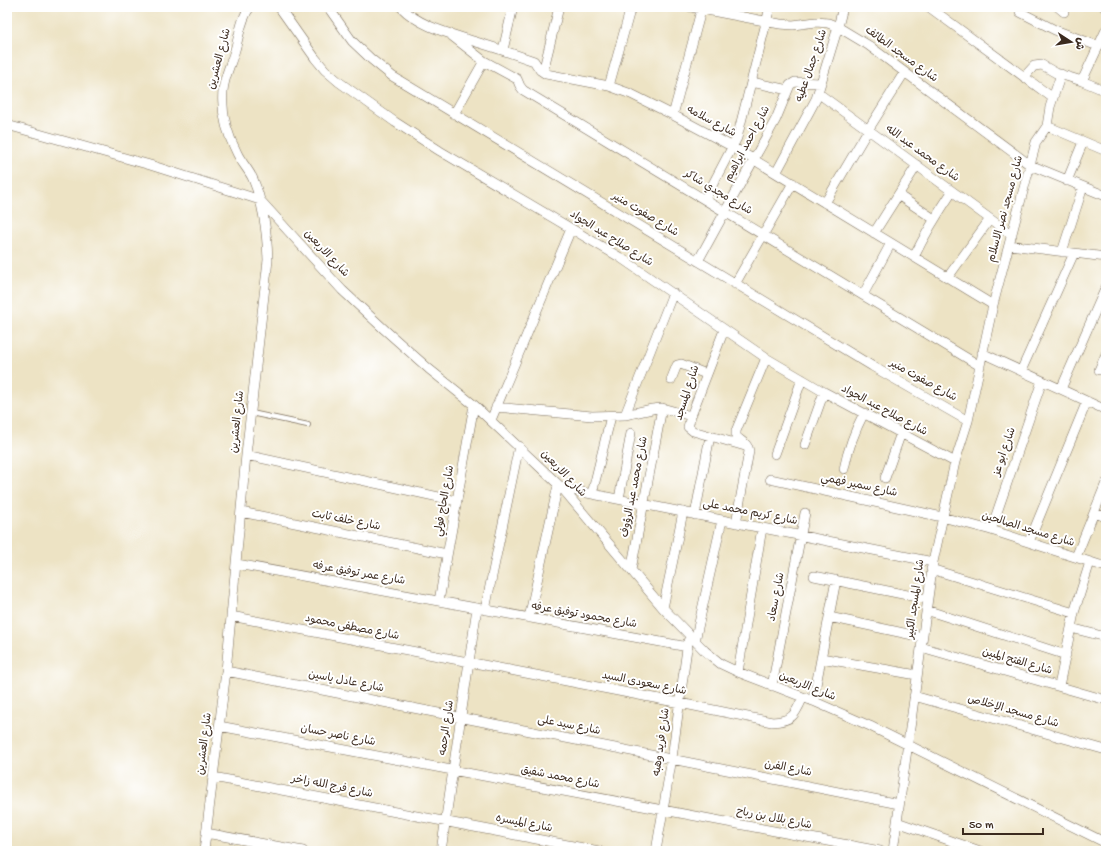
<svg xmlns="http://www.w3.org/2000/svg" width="1113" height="858" viewBox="0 0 1113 858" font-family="'Gochi Hand','Playpen Sans Arabic',sans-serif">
<rect width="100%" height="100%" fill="#fff"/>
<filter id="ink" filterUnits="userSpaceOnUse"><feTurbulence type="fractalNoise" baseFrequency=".025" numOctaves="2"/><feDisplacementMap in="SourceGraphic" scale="8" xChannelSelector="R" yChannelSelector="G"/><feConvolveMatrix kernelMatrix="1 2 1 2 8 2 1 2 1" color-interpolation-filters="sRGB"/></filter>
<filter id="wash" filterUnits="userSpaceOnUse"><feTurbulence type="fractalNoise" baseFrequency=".012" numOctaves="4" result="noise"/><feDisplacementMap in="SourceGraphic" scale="16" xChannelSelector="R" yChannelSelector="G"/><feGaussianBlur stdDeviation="0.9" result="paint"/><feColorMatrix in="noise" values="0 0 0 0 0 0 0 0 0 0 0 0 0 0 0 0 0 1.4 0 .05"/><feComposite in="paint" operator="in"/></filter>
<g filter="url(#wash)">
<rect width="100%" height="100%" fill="#ede3c4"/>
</g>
<g filter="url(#ink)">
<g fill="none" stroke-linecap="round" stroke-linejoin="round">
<!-- lane casing -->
<g stroke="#796b58" stroke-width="6">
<path id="lane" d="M251,413L308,425"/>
</g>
<!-- street casing -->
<g stroke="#796b58" stroke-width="10">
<path id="street" d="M279,7L315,58L325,70L339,82L395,122L440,151L621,258L766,358L824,392L955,462
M328,7L352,41L371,59L392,76L872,366L968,421
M401,7C419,26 448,33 473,41C493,47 514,54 534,61L540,70L546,74L609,86L631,94L673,115L733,147L993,305
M691,7L780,24L793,25L816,22L828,23L838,27L868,45L1030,165L1106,196
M929,7L1053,98
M1058,7L1064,12
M1104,7L1106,8
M1020,12L1055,30L1098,46
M452,36L484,61L517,79L520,86L523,90L980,366
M503,50L513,7
M543,72L559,7
M1024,77L1034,66L1042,65L1056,73L1082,81L1106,91
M1082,81L1106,30
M752,82L788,90
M609,86L631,7
M818,93L1012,235
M454,114L484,61
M673,115L702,7
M7,125L150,165L260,200L342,290L385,330L429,369L474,405L562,488L663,608L705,651L721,664L738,672L813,701L870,726L1106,843
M1047,126L1106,151
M776,173L816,99L838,27L843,7
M1067,181L1083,142
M898,195L934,219
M705,199L737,138L770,7
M825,203L868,130L904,73
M874,233L917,165
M1009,245L1106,257
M1062,252L1083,187
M914,257C925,234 938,213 952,192
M698,261L776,119L790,85L795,82L821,83
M948,277L990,219
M735,284L793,183
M863,295L891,243
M724,330L691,416L688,427L693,431L745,446
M982,353L1106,410
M1099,370L1106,354
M1021,371L1074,253
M671,380L677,365L681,364L706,374
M1061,389L1106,287
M496,407L592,416L625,415L652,409L662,408L691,416
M625,415L673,293
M491,420L571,229
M805,445L824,392
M775,454L802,379
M246,455L457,501
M844,469C848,449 854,432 864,413
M885,478L901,433
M770,479L942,517L991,530L1106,567
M562,488L933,562
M592,494L611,416
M619,499L631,433
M241,512L447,554
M1094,513L1106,517
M695,515L710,436
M736,523L749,451C748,443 740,441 736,436V431L766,358
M991,530L1042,381
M1029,542L1087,401
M1076,557L1106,483
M237,564L688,647
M931,569L1074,613
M631,570L662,408
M814,576L927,599
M439,601L474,405
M663,608L683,512
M485,610L519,446
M926,610L1066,655
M231,616L680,703L772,722C793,721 795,715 803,697
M829,617L922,637
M529,618L558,485
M1071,628L1106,637
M695,641L722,520
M921,647L1106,700
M821,658L917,675
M226,671L899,804
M738,672L762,528
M772,686L805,513
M1059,686L1074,613L1090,562
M914,696L1106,750
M813,701L836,580
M219,726L880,851
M213,777L599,851
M897,822L980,851
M206,833L303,851
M204,851L226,671L246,455L268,260C267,233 264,205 253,179C249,170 241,162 237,153C227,134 221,113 223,91C224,77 231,64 235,50C239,37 241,18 250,7
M441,851L477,608
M656,851L672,758L688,641
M893,851L933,562L955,462L968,421L993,305L1034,150L1036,142L1047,126L1050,107L1061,74"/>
</g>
<!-- lane -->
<use href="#lane" stroke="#fff" stroke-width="4.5"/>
<!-- street -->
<use href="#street" stroke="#fff" stroke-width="9"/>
</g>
</g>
<g text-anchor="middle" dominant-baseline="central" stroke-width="4" stroke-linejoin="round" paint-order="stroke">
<!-- street labels -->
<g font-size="11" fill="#3b2a1e" stroke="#fff">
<text transform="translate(901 55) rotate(36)">شارع مسجد الطائف</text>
<text transform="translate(220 59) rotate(-75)">شارع العشرين</text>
<text transform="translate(812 66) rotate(-71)">شارع جمال عطيه</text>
<text transform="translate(711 122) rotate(28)">شارع سلامه</text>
<text transform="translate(748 144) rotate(-62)">شارع احمد ابراهيم</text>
<text transform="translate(922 154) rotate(36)">شارع محمد عبد الله</text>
<text transform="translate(718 193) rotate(31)">شارع مجدي شاكر</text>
<text transform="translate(1006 209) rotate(-75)">شارع مسجد نصر الاسلام</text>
<text transform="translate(645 215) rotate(31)">شارع صفوت منير</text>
<text transform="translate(611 239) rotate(32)">شارع صلاح عبد الجواد</text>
<text transform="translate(326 254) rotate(47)">شارع الاربعين</text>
<text transform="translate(923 381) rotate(29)">شارع صفوت منير</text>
<text transform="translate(688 393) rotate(-72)">شارع المسجد</text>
<text transform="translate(884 411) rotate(28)">شارع صلاح عبد الجواد</text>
<text transform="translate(238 422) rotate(-84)">شارع العشرين</text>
<text transform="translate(1005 452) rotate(-71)">شارع ابو عز</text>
<text transform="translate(563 474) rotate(46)">شارع الاربعين</text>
<text transform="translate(859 486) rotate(12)">شارع سمير فهمي</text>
<text transform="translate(635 487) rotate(-79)">شارع محمد عبد الرؤوف</text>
<text transform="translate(445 501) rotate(-80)">شارع الحاج فولي</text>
<text transform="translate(750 513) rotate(11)">شارع كريم محمد على</text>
<text transform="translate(346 521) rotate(11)">شارع خلف ثابت</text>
<text transform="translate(1028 530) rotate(17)">شارع مسجد الصالحين</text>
<text transform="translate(359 574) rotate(10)">شارع عمر توفيق عرفه</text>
<text transform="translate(777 597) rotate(-79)">شارع سعاد</text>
<text transform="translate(916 599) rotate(-82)">شارع المسجد الكبير</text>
<text transform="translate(584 616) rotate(10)">شارع محمود توفيق عرفه</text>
<text transform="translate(352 628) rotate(11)">شارع مصطفى محمود</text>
<text transform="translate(1017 662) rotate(16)">شارع الفتح المبين</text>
<text transform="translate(346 682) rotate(11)">شارع عادل ياسين</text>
<text transform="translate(644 684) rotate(11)">شارع سعودى السيد</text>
<text transform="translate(807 687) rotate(22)">شارع الاربعين</text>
<text transform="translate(1013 712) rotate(16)">شارع مسجد الإخلاص</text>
<text transform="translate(569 726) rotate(11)">شارع سيد على</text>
<text transform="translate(447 728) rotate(-82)">شارع الرحمه</text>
<text transform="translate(338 736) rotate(11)">شارع ناصر حسان</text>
<text transform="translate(662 742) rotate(-82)">شارع فريد وهبه</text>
<text transform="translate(205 744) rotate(-83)">شارع العشرين</text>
<text transform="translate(788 769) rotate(11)">شارع الفرن</text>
<text transform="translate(560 778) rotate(11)">شارع محمد شفيق</text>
<text transform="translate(332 787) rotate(11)">شارع فرج الله زاخر</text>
<text transform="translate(774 819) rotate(11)">شارع بلال بن رباح</text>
<text transform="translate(524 824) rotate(11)">شارع الميسره</text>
</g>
</g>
<!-- margin -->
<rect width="1113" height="858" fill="none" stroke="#fff" stroke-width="24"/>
<!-- north arrow -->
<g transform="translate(1071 42) rotate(102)" stroke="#ffffff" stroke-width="3" paint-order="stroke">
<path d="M0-3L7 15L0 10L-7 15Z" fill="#3b2a1e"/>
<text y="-6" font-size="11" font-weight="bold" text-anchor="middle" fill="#3b2a1e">ش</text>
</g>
<!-- scale -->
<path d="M963 828v6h80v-6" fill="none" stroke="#3b2a1e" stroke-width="2"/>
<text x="969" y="828" font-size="12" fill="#3b2a1e" stroke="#ffffff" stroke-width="3" paint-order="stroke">50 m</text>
</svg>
